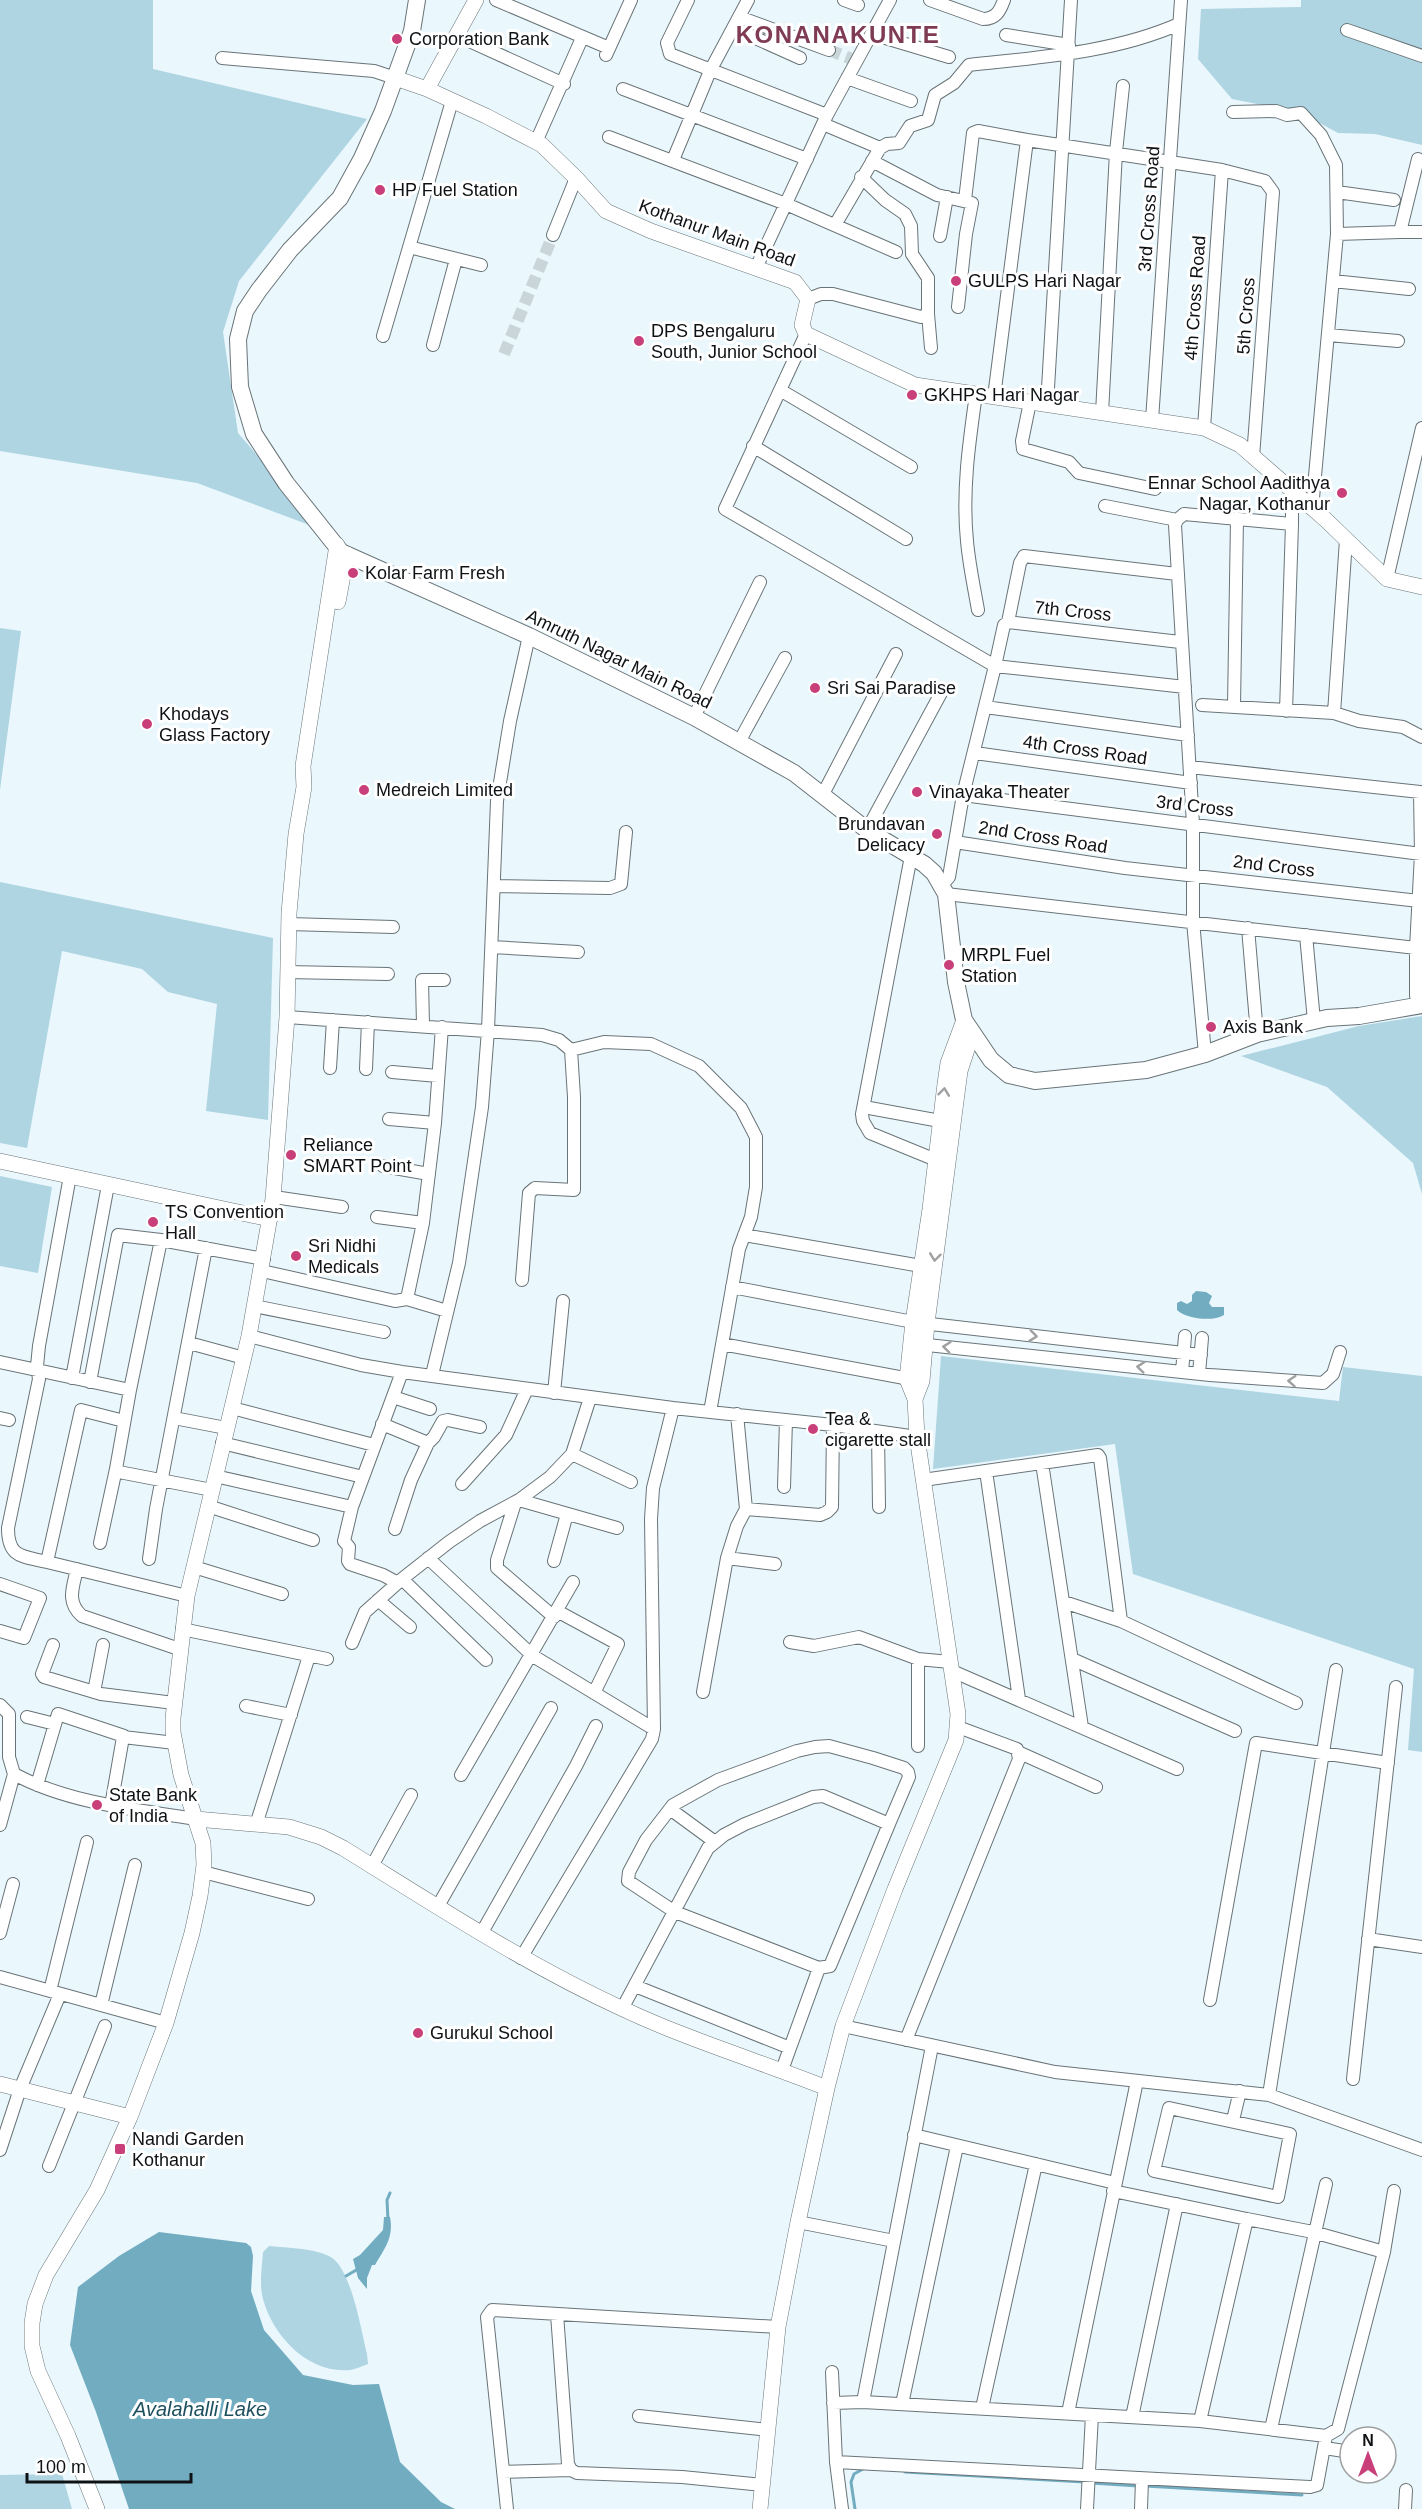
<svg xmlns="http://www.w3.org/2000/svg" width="1422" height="2509" viewBox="0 0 1422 2509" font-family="Helvetica,sans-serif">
<rect width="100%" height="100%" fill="#eaf7fc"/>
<!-- green -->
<path fill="#afd5e3" d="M0,0H153V69L367,119L239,281L223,332L238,433L320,529L197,483L0,451Z
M1301,0H1422V145L1375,134L1338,133L1301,113L1232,99L1198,59L1201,9L1301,7Z
M0,628L21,631L0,790Z
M0,882L273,938L268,1120L206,1111L217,1004L168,992L142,969L62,951L27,1148L0,1143Z
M1422,1016V1194L1413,1163L1327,1087L1241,1056L1359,1026Z
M0,1176L52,1187L38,1273L0,1266Z
M941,1356L1339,1401L1343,1367L1422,1376V1752L1408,1750L1414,1669L1133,1574L1115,1444L933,1469Z
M269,2246C289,2248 311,2248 329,2256C351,2266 361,2330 367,2354L368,2364C362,2366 356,2369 350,2370C308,2374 273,2336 263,2299C259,2284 262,2267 263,2252Z
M62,2474L72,2509H0V2475Z"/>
<!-- water -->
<path fill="#71acc1" d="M1196,1291L1206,1292L1212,1296L1209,1303L1212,1307H1224V1315C1213,1322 1186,1319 1177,1310V1303L1181,1301L1187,1304L1192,1301V1295Z
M384,2217H390C394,2237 385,2248 375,2265H372L367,2278V2289L358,2278L353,2259L360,2255L383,2230Z
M159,2232L246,2243L251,2247L253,2256L251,2291L264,2330L303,2375L353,2385L379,2384L400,2462L441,2502L455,2509H129L96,2412L70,2345L78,2287L119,2256Z"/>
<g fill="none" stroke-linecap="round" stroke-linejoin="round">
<!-- stream -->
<path stroke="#71acc1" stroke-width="3" d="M388,2220L387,2200L390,2193
M346,2276L358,2269
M905,2472L1085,2482
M1091,2483L1138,2486
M1145,2486L1302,2495
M855,2509L851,2482L854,2474L863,2469"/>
<!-- minor-tunnel -->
<path stroke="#c9d5d9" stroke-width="12" stroke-dasharray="12 6" stroke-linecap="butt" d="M829,50L857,61
M504,354L553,235"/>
<!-- minor casing -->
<g stroke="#697478" stroke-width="14">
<path id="minor" d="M496,0L609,48
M688,0L667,43L670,54L827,115
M844,0L858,5
M930,0L983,19C996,19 1000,11 1004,0
M739,17L829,50
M733,28L800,58
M1347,30L1422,56
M872,34L949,57
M456,35L564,84
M1006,35L1069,45
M606,55L631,0
M222,58L374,71L395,78
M847,78L911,101
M623,89L807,159
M1233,112L1276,111L1287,115L1301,113L1321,135L1336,165L1337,234L1312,509
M823,124L880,148
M609,137L786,204L896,252
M536,142L582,38
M1418,159L1400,232H1422
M673,160L710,71L748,0
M872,161L937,195L972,203L966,234L958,307
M1337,192L1394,200
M965,200L973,133L978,131L1027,140
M835,225L880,148L887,144L899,143L910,126L928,120L935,95L954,83L969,65C1040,57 1113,53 1179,24
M1337,234L1400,232
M553,235L576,178
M940,236L947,197
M409,247L481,265
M756,268L827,115L890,0
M1333,281L1409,289
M808,299L821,294H833L921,317L928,314V278L912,254L911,226L905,214L885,200L861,177
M928,314L931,348
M806,334L725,509L995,666L963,795L949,877L942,885
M1328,335L1398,341
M383,336L452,101
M433,345L456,259
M780,390L911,467
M976,394C969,443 962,492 967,541C969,564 974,587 978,610
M994,397L1027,140L1222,170L1265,181L1273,192L1253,457
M1030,402L1022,441L1023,449L1069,462L1079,473L1155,489
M1047,405L1071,0
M1102,413L1116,152L1123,86
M1152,420L1181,0
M1204,428L1222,170
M753,446L906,539
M1105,506L1177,520
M1387,579L1422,428
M1008,622L1020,563L1024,556L1177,574
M1180,642L1008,622L1004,625L995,666L1185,687
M1202,705L1334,713L1359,721L1403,727L1422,737
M1234,706L1237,519
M985,707L1188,735
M1286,711L1292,524
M1334,713L1346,540
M694,717L760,582
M739,742L785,658
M975,753L1191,783
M1190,767L1420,792L1421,854L1416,948V996
M823,794L896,654
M963,795L1421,854
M867,830L941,693
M955,842L1125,868L1419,901
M911,856L862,1114L863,1121L870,1133L936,1160
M494,886L610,888L621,884L626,832
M946,894L1416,948
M289,924L393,927
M1248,928L1257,1034
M1306,935L1314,1021
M492,947L578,952
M287,972L388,974
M287,1017L542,1035L559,1040L571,1050L574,1097V1190L535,1188L529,1193L522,1280
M423,1025L422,980H444
M571,1050L604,1042L651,1044L699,1066L741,1108L756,1137V1187L751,1217L739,1249L710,1412
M1205,1054L1193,921V824L1175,525L1177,520L1184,514L1292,524V493
M330,1068L333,1020
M366,1069L368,1022
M392,1072L438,1076
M864,1107L940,1121
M389,1119L435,1123
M383,1166L429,1174
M274,1197L342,1207
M377,1217L423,1223
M744,1235L921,1266
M262,1271L395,1301L407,1299L423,1223L435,1123L442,1027
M732,1287L913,1322L1201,1355
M407,1299L447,1311
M254,1306L384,1332
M249,1336L361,1365L402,1372L673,1408L833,1425L917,1437
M189,1343L244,1358
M722,1344L915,1380
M918,1344L1210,1375L1323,1383L1333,1374L1340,1352
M0,1362L130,1390L116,1469L119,1472L212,1490
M1182,1372L1185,1336
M1199,1374L1202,1338
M432,1375L459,1263L482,1107L488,1030L497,801L510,721L529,636
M72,1378L108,1185
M90,1382L118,1235L161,1240L264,1259
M130,1390L161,1240
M554,1393L563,1301
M393,1397L430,1409
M232,1408L374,1445
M0,1418L9,1420
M174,1418L226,1428
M124,1421L81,1410L47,1562L187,1596
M382,1424L428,1443L411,1480L395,1529
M878,1432L879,1507
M222,1443L363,1477
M428,1443L434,1437L443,1421L448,1420L480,1427
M572,1454L631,1482
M1042,1463L1082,1727
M986,1471L1019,1699
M215,1476L352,1507
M923,1480L1098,1455L1100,1458L1121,1621
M462,1484L506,1435L527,1389
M784,1487L786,1420
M519,1500L617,1528
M515,1503L497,1560V1568L554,1617
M208,1506L313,1540
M746,1509L820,1515L827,1512L832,1507L833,1425
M100,1543L116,1469
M428,1558L533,1656L654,1729
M727,1558L775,1564
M149,1559L156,1509L206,1248
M554,1561L567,1514
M47,1562C22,1556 8,1558 8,1528L39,1379L37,1366L39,1346L70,1176
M194,1567L282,1594
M77,1569C73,1587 66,1602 82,1616L179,1649
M402,1579L486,1660
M398,1583L383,1575L350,1564L348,1561L349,1547L344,1541L352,1507L402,1372
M0,1584L40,1598L24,1638L0,1631
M378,1600L410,1627
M1064,1602L1121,1621L1296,1703
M557,1611L618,1644L594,1693
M182,1629L327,1659
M790,1642L814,1646L859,1637L918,1659L950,1662
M352,1643L365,1612L402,1579L449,1542L480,1521L519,1500L550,1477L572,1454L590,1398
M53,1645L42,1674L44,1677L101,1694L174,1703
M1072,1659L1235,1731
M952,1671L1177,1769
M94,1692L103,1645
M703,1692L727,1558L737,1526L746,1509L737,1414
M0,1705L9,1714V1757L14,1774C68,1803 137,1810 196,1819
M246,1706L291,1715
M27,1717L55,1724
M918,1746V1659
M1020,1753L1096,1787
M461,1775L573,1582
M37,1785L58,1714L124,1736
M111,1806L123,1737L175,1743
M670,1809L715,1842
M0,1825L14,1774
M256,1825L309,1656
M372,1866L411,1795
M203,1872L308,1899
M438,1906L551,1708
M0,1933L13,1884
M481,1934L576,1766L596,1726
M1368,1939L1422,1947
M521,1958L652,1739L654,1729L651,1519L653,1488L673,1408
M0,1977L166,2023
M635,1986L790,2048
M50,1991L87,1842
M1210,2000L1256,1743L1388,1763
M101,2005L135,1865
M622,2009L708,1848L724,1835L745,1824L813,1797L823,1796L889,1824L830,1966L819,1968L675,1912L628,1881L629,1872L646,1840L673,1805L718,1780L797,1751L815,1747L829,1746L873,1758L904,1768L908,1772L909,1777L889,1824
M843,2026L1055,2072L1269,2095L1422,2150
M906,2040L1019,1759L1017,1749L958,1727
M932,2046L863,2402L1200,2421L1326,2436L1338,2429L1384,2252L1313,2232L1247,2219L1200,2421
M782,2070L819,1968
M1353,2079L1396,1687
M1269,2095L1336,1670
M1169,2108L1290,2134L1278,2197L1154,2171Z
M1233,2120L1240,2091
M914,2135L1115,2183
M0,2150L20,2089L60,1994
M49,2166L105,2026
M1113,2191L1247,2219
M798,2222L894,2241
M1384,2252L1394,2191
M557,2314L568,2464L571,2470L577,2473L682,2477L763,2485
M832,2372L836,2462L842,2509
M833,2403L863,2402
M902,2404L957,2146
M982,2408L1036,2164
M1068,2413L1137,2081
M639,2416L768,2430
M1132,2417L1177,2204
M1271,2429L1326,2184
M1325,2448L1350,2452
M1386,2458H1387
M836,2462L1310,2487L1317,2485L1326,2436
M503,2472L571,2470
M507,2509L487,2317L492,2310L778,2327
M1087,2509L1092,2415
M1141,2509L1142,2480
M1405,2509L1406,2490"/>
</g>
<!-- tertiary casing -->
<g stroke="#697478" stroke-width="16">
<path id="tertiary" d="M395,78L427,89L486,116L542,145L578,180L606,211L651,231L795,282L808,299L802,325L806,334L915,385L1204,428L1240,445L1326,520L1387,579L1422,587
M427,89L476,0
M338,602L347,554
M0,1161L270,1219
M915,1399L922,1381L927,1323L960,1071L972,1034
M196,1819L289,1827L321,1837L343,1848C435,1905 525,1964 623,2009C689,2040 759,2061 827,2088
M0,2084L130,2117
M97,2509L68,2436L38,2371L32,2346V2323L35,2304L46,2275L97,2190L130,2117L166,2023L192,1933L200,1896L204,1865L203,1843L181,1775L173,1732V1718L187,1596L249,1336L273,1199L287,1017L289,913L296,834L304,787L303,766L337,545
M760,2509L778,2327L798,2222L827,2088L843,2026L895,1889L956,1740L958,1714L917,1437L915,1399L907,1379L913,1322L930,1209L945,1084L948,1063L964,1020"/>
</g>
<!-- secondary casing -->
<g stroke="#697478" stroke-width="18">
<path id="secondary" d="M417,0L412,31L383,111L362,158L340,198L290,250L259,290L245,311L238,339L240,387L254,434L286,483L341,552L529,636L694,717L794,773L867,830L924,864L934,873L946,894L956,982L964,1020L991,1060L1009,1075L1035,1081L1146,1070L1205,1054L1257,1034L1327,1018L1359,1016L1422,1005"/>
</g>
<!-- minor -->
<use href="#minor" stroke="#fff" stroke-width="12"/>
<!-- tertiary -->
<use href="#tertiary" stroke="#fff" stroke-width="15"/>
<!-- secondary -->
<use href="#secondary" stroke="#fff" stroke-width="16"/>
</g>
<!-- one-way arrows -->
<defs><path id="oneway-chevron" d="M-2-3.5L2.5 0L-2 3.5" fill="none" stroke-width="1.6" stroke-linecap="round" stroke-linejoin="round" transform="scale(1.5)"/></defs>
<g stroke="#9fa0a1">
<use href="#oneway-chevron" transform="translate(944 1092) rotate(-83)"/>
<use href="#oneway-chevron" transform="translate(935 1257) rotate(97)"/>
<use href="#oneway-chevron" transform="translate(1033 1336) rotate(7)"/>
<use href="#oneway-chevron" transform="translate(947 1347) rotate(-174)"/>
<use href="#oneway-chevron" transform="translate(1141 1367) rotate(-174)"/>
<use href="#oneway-chevron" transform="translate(1292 1381) rotate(-176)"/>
</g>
<!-- markers -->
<g fill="#c83f7a" stroke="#fff" stroke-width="2">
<circle cx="397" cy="39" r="6"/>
<circle cx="380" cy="190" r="6"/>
<circle cx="956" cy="281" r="6"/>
<circle cx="639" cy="341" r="6"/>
<circle cx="912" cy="395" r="6"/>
<circle cx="1342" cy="493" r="6"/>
<circle cx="353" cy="573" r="6"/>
<circle cx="815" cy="688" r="6"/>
<circle cx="147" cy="724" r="6"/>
<circle cx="364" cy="790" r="6"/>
<circle cx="917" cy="792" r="6"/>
<circle cx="937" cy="834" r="6"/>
<circle cx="949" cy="965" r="6"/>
<circle cx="1211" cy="1027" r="6"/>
<circle cx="291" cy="1155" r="6"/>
<circle cx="153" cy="1222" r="6"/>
<circle cx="296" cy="1256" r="6"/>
<circle cx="813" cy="1429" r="6"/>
<circle cx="97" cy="1805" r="6"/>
<circle cx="418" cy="2033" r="6"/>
<rect x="114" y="2143" width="12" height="12" rx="3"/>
</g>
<g text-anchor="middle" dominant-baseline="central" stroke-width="6" stroke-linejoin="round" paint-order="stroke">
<!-- poi labels -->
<g font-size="18" fill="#0e1214" stroke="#fff" text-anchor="start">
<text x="409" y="39">Corporation Bank</text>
<text x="392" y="190">HP Fuel Station</text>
<text x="968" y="281">GULPS Hari Nagar</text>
<text x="651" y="331">DPS Bengaluru<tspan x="651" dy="21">South, Junior School</tspan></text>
<text x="924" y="395">GKHPS Hari Nagar</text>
<text x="1330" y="483" text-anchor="end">Ennar School Aadithya<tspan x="1330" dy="21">Nagar, Kothanur</tspan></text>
<text x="365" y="573">Kolar Farm Fresh</text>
<text x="827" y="688">Sri Sai Paradise</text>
<text x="159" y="714">Khodays<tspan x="159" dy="21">Glass Factory</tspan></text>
<text x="376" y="790">Medreich Limited</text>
<text x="929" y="792">Vinayaka Theater</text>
<text x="925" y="824" text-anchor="end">Brundavan<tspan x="925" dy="21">Delicacy</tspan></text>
<text x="961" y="955">MRPL Fuel<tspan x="961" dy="21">Station</tspan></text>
<text x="1223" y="1027">Axis Bank</text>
<text x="303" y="1145">Reliance<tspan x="303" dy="21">SMART Point</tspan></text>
<text x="165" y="1212">TS Convention<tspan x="165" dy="21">Hall</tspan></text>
<text x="308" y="1246">Sri Nidhi<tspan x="308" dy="21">Medicals</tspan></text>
<text x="825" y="1419">Tea &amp;<tspan x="825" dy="21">cigarette stall</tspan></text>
<text x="109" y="1795">State Bank<tspan x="109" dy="21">of India</tspan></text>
<text x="430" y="2033">Gurukul School</text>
<text x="132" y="2139">Nandi Garden<tspan x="132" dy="21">Kothanur</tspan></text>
</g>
<!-- street labels -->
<g font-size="18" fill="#0e1214" stroke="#fff">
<text transform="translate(1149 209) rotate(-86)">3rd Cross Road</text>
<text transform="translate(717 233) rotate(20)">Kothanur Main Road</text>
<text transform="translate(1195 298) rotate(-86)">4th Cross Road</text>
<text transform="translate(1246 316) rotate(-86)">5th Cross</text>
<text transform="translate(1073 611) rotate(6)">7th Cross</text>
<text transform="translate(619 659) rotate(26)">Amruth Nagar Main Road</text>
<text transform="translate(1085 750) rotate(8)">4th Cross Road</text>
<text transform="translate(1195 806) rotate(7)">3rd Cross</text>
<text transform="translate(1043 837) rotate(9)">2nd Cross Road</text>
<text transform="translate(1274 866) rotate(7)">2nd Cross</text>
</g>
<!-- water labels -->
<g font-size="20" font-style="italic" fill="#1e5060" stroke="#fff">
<text x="200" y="2409">Avalahalli Lake</text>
</g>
<!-- district labels -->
<g font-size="24" font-weight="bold" letter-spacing="1.5" fill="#7f3a54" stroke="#fff">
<text x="838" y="34">KONANAKUNTE</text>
</g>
</g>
<!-- north arrow -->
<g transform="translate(1368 2455)"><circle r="28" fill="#ffffff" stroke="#9fa0a1" stroke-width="1.5"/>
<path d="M0-4.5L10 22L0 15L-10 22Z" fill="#c83f7a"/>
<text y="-9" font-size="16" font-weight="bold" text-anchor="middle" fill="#0e1214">N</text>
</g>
<!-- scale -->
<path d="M27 2473v9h164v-9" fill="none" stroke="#0e1214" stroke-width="3"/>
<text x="36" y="2473" font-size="18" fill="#0e1214" stroke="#ffffff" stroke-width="4.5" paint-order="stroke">100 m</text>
</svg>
